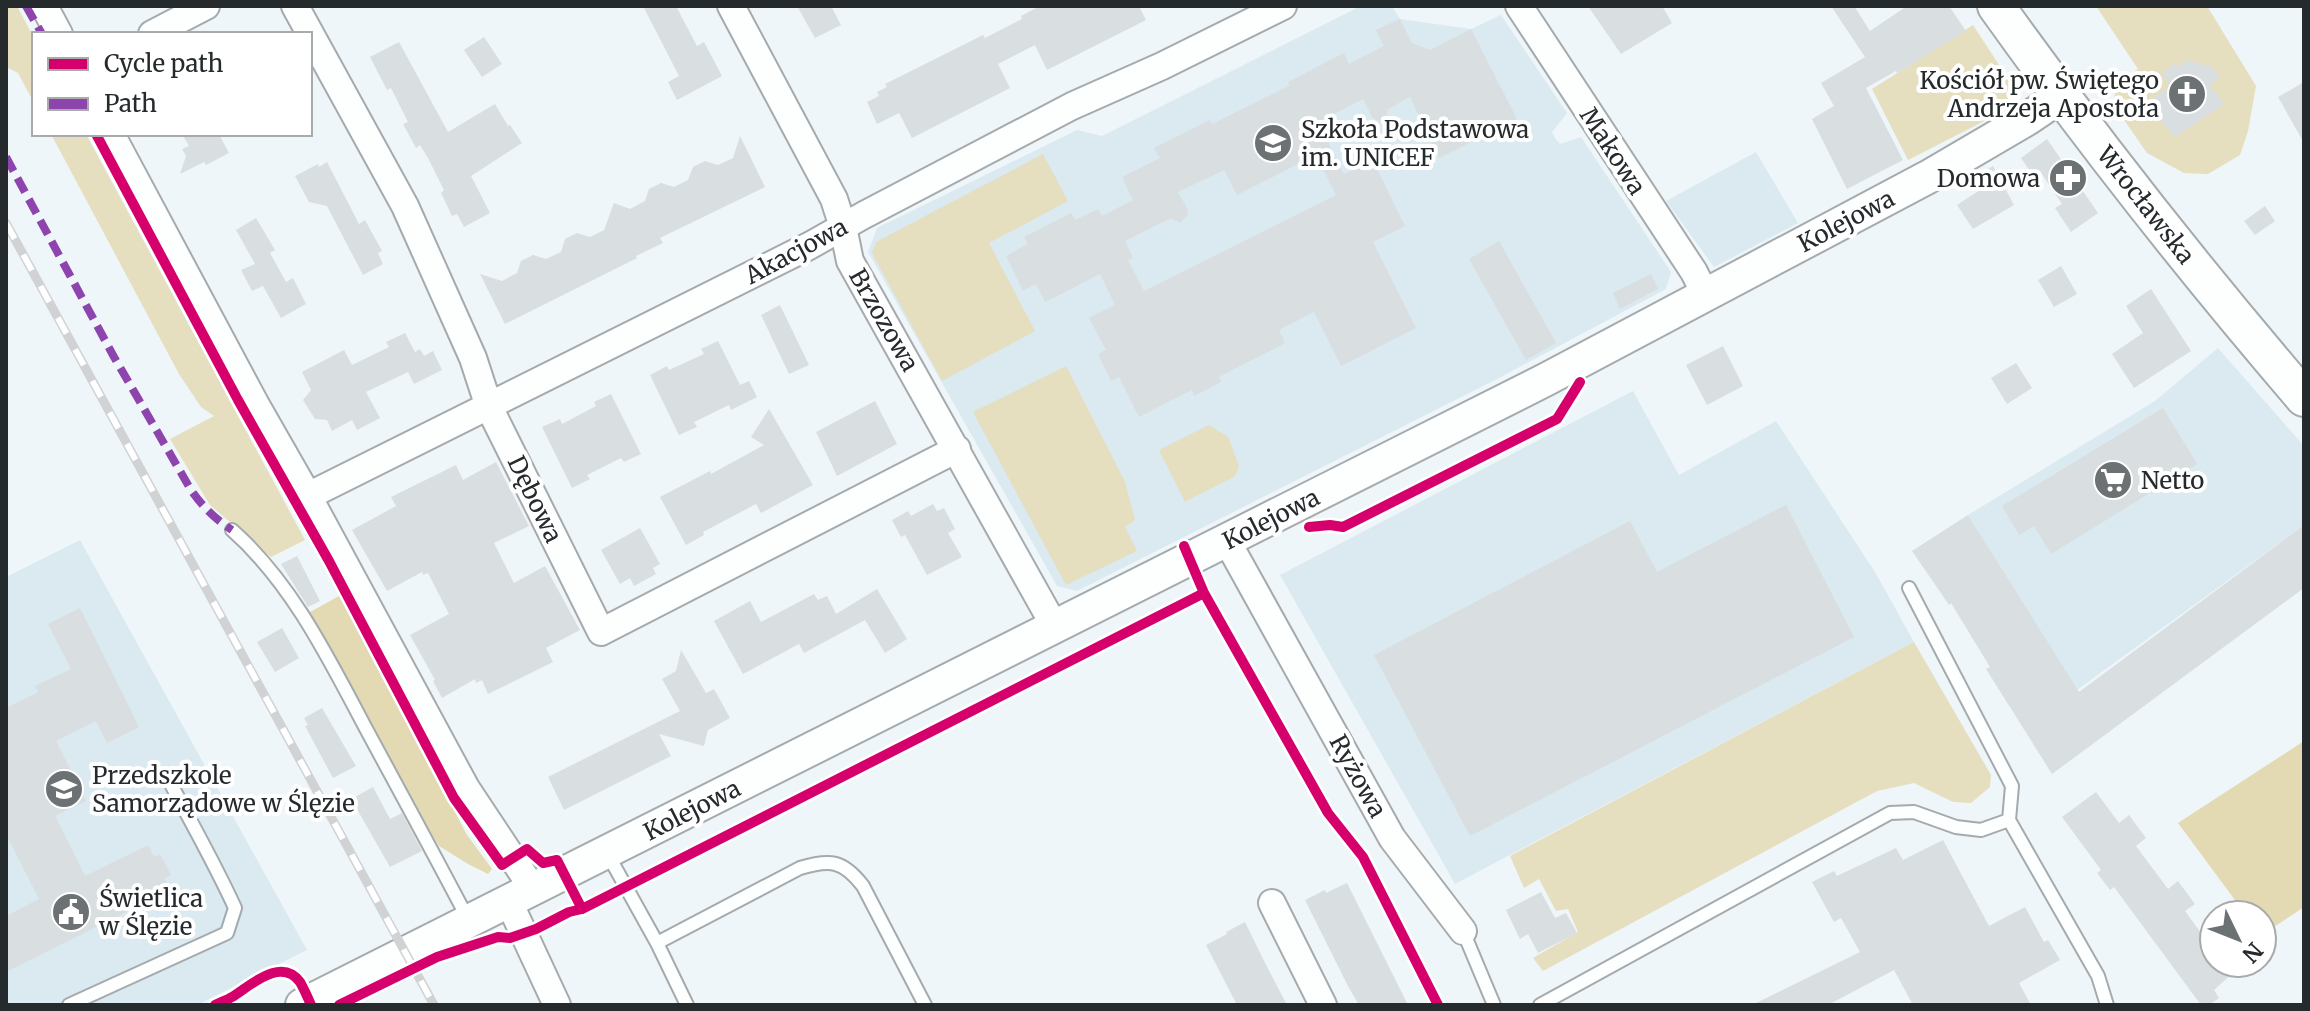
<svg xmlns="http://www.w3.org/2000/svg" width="2310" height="1011" viewBox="0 0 2310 1011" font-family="Merriweather,serif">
<rect width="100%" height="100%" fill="#eff6f9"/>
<!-- built -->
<path fill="#dbe9f0" d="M1361,6H1392L1400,19L1471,29L1501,15L1567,113L1552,132L1555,138L1560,144L1581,137L1671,272L1666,289L1499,378L1077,591L1057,586L868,252L877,228L1077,130L1102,136Z
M1756,152L1798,223L1714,267L1666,201Z
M2218,348L2304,446V525L2077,690L1968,515L2155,401Z
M1633,391L1679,475L1776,421L1875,572L1914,642L1455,884L1280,575Z
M80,540L307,950L197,1005H6V577Z"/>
<!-- green -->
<path fill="#e5debf" d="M6,6H17L34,38V103L18,73L6,67Z
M2096,6H2207L2256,86L2248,131L2240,155L2208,174L2184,173L2147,153L2113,104L2117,84L2138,69Z
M1973,25L2018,94L2004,111L1908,160L1872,89Z
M51,134H86L305,540L271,557L210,505L170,439L214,416L201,407L179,374Z
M1043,154L1068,201L989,243L1035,331L942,381L872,253L876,242Z
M1066,366L1125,482L1135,520L1125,527L1137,551L1066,585L973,412Z
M1209,425L1228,437L1239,466L1235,476L1185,502L1159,450Z
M1914,642L1991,775L1990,787L1971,803L1953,802L1914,783L1877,791L1543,971L1533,958L1578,932L1568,909L1556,911L1539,879L1524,888L1510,856Z"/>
<!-- forest -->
<path fill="#e3dab4" d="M341,595L467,835L492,869L488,874L468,864L439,846L403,789L310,612Z
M2304,741V907L2262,935V915H2246L2178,823Z"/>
<!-- building -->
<path fill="#d9dee0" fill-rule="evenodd" d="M643,6H676L697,46L704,42L722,76L677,100L668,82L679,76Z
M797,6H831L841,25L815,38Z
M1040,6H1139L1146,20L1047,70L1035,45L998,64L1010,88L912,138L899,113L877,124L867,102L879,96L877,92L887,87L885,84L983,35L985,38L1022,19L1021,16Z
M1588,6H1662L1672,23L1621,54Z
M1831,6H1854L1870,31L1907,6H1949L1966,31L1897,73L1896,71L1866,88L1903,160L1847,189L1812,119L1834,106L1821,83L1865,57Z
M1400,19L1412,43L1430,50L1471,29L1517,119L1439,158L1410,97L1388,109L1383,125L1372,117L1363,99L1318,122L1344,174L1373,161L1405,226L1373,242L1416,328L1341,366L1314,312L1279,330L1285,343L1219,377L1221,382L1194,396L1192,390L1139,417L1119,377L1111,381L1098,354L1106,350L1089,318L1115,305L1100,274L1045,302L1036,284L1023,291L1006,256L1028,244L1024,237L1071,213L1075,220L1098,209L1102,216L1133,200L1122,177L1160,158L1154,148L1210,120L1212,124L1289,86L1288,82L1344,53L1349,64L1384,46L1376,30ZM1316,155L1336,195L1144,291L1128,260L1133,258L1125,241L1171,218L1180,223L1187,216L1188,210L1178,192L1224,170L1237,195Z
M484,37L502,64L482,77L464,50Z
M399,42L448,132L495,104L508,126L510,125L522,143L471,176L490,213L464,227L457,214L452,216L441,193L444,190L428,158L420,145L416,148L403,124L408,122L391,88L387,90L370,57Z
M2186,60L2212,67L2220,77L2210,85L2224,104L2175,137L2146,104L2170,85L2161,74L2175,63L2178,67Z
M2304,82V143L2278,97Z
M182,134H219L229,153L206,165L204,162L180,174L186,156L182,149L189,146Z
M740,136L765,187L660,238L663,243L636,256L637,258L505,324L480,274L502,281L517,273L521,261L533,255L546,259L561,252L565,239L577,233L590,237L604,230L614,203L630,209L645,201L649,189L661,183L674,187L688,180L693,167L705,161L718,165L733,158Z
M2047,139L2098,213L2071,232L2055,208L2062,204L2039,170L2032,174L2021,158Z
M327,162L359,224L365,220L382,251L378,253L383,264L363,275L327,206L309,202L295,176L318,164L319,167Z
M1993,166L2014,205L1973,229L1957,205L1983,188L1976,176Z
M2265,206L2275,221L2255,235L2244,221Z
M256,218L275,250L270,253L286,282L293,278L306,304L281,318L263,286L252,291L241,270L255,264L236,230Z
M1499,241L1556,343L1526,360L1469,259Z
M2061,266L2077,294L2054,307L2038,280Z
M1651,274L1658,289L1620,309L1613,293Z
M2151,289L2191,351L2134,388L2112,354L2143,333L2126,306Z
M780,305L809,365L789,374L761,315Z
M405,333L415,352L420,349L424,356L433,351L442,370L414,384L408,372L366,392L380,418L357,430L352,420L332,431L327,420L315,419L303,400L311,390L302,372L344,350L352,365L389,347L386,342Z
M718,341L740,385L749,381L757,397L731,410L729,405L694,422L697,427L679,435L650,375L667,366L669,370L704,354L701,349Z
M1723,346L1743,386L1707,405L1686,365Z
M2016,363L2032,388L2007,404L1991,378Z
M611,394L641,454L624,462L621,458L587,475L590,479L572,488L542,427L560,419L562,424L596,406L594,402Z
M875,401L897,444L837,476L816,432Z
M2163,408L2197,464L2051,554L2034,526L2019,535L2002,506Z
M769,409L813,485L761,513L756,504L703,532L704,535L686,545L660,497L710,471L711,474L764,445L751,437Z
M496,462L529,526L494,543L514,583L545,566L580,630L546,648L553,662L488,694L482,680L476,683L475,679L442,698L433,681L435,680L410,635L449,614L428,573L423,575L422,572L387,591L352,530L396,506L391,497L456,465L463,480Z
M933,504L937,511L944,508L955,529L948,533L962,557L927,575L905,535L901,537L892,520L908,511L911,516Z
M1786,505L1854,637L1470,836L1374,655L1630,521L1657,572Z
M1968,515L2079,692L2304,525V588L2052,774L1986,669L1990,667L1951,603L1949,605L1912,551Z
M640,528L660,564L653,568L656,574L634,586L630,578L620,584L601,550Z
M297,556L320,601L308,607L281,564Z
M877,589L907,639L885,653L865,620L804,653L799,644L743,674L714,621L750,601L761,622L814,594L818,600L827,596L836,614Z
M80,608L139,727L107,743L96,721L56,741L86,801L55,816L85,876L148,845L154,857L160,854L171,875L164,878L170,890L6,972V916L39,899L6,834V708L38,692L35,686L71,669L48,624Z
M282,628L299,658L275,672L257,642Z
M681,650L706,693L714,689L730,718L708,730L704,746L659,734L671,756L564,810L548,777L680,711L662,679L676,671Z
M322,708L356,766L333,778L305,726L308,725L304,718Z
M373,787L390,819L402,813L422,851L390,867L354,804L358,802L355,797Z
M2096,792L2119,823L2129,815L2146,838L2136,846L2168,889L2178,881L2195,904L2185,911L2214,951V963H2225L2234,972L2214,990L2219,998L2209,1005H2201L2114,887L2110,890L2097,873L2101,870L2062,817Z
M1943,840L1989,926L2025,907L2044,942L2048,940L2060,960L2019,983L2031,1005H1913L1894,970L1828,1005H1752L1860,952L1841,918L1834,922L1812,882L1834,871L1837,876L1896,848L1903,860Z
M1347,883L1408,1005H1359L1349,988L1305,900L1325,890L1326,893Z
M1541,892L1555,918L1566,913L1577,933L1538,953L1528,934L1520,939L1506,910Z
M1245,922L1265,963L1287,1005H1237L1206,945L1227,934L1226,932Z"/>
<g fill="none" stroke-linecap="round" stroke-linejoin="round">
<!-- service casing -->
<g stroke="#a5aaad" stroke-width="16">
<path id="service" d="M232,530C291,582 328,657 364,725C399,790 434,854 468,919
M1909,588L2012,786L2009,820
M607,853L657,943L687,1005
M1463,931L1494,1005
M657,943L800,868C830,859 843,860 863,886L925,1005
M69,1005L227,933L235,908C216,866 193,826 172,786
M1540,1005L1890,813L1914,812L1956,827L1981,830L2009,820L2098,976L2107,1005"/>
</g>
<!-- minor casing -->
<g stroke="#a5aaad" stroke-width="30">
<path id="minor" d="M44,6L59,34
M295,6L405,206L473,358L489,407L601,632L957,449
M731,6L834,199L843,227L850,261L1055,627
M1519,6L1694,272L1706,296
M152,34L206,6
M111,134L256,405L308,496L466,788L533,889
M308,496L809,246L864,215L1072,106L1162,66L1283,6
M1227,541L1392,838L1463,931
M509,902L557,1005
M1272,903L1323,1005"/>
</g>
<!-- tertiary casing -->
<g stroke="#a5aaad" stroke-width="36">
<path id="tertiary" d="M302,1005L1545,380L1928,177L2027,119L2061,96"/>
</g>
<!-- secondary casing -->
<g stroke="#a5aaad" stroke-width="40">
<path id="secondary" d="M1996,6C2093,142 2196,272 2304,398"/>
</g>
<!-- service -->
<use href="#service" stroke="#fdfefe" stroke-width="12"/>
<!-- minor -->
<use href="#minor" stroke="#fdfefe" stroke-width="26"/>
<!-- tertiary -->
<use href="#tertiary" stroke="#fdfefe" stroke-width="32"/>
<!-- secondary -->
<use href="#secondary" stroke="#fdfefe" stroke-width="36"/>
<!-- rail casing -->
<g stroke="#d0d2d4" stroke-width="9">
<path id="rail" d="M6,223L434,1005"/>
</g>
<!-- rail -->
<use href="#rail" stroke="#fff" stroke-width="6" stroke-dasharray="18" stroke-linecap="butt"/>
<!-- quiet -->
<path stroke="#8e44ad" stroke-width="8" stroke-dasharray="16 8" stroke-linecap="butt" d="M26,6L42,34
M6,157L114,357L191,490C203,507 215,519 232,530"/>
<!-- cycleway casing -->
<g stroke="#fff" stroke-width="15">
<path id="cycleway" d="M96,134L238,400L329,561L454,798L502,865L527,849L543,863L557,860L582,909
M1309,527L1330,525L1343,527L1557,419L1580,382
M1184,546L1204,593L1328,813L1363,857L1438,1005
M215,1005C221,1002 227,1000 232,997C250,986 281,956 300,982C304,989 308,998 311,1005
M339,1005L437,957L498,937L510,938L536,929L569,912L582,909L1204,593"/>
</g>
<!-- cycleway -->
<use href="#cycleway" stroke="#d6006c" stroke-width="10"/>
</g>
<!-- icons -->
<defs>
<g id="church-disc" transform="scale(2)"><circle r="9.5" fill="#6c7174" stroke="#fff"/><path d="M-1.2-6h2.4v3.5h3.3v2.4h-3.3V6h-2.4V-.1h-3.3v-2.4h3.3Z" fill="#fff"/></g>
<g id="school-disc" transform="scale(2)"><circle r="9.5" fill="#6c7174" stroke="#fff"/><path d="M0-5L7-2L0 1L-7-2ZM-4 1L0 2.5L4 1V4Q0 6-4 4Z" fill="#fff"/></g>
<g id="pharmacy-disc" transform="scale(2)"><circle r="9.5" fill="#6c7174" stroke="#fff"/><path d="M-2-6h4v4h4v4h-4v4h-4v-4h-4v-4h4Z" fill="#fff"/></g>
<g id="supermarket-disc" transform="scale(2)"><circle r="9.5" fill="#6c7174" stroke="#fff"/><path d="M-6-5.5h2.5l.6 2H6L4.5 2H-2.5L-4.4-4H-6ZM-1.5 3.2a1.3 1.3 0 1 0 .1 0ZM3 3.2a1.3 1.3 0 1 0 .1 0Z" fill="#fff"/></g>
<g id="civic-disc" transform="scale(2)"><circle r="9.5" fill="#6c7174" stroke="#fff"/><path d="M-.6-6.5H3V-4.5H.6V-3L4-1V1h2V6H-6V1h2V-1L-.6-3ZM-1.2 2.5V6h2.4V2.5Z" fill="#fff"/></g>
</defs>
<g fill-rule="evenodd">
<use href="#church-disc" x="2187" y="94"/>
<use href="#school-disc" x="1273" y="143"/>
<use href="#pharmacy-disc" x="2068" y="178"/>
<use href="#supermarket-disc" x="2113" y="480"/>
<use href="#school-disc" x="64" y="789"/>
<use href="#civic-disc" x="71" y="912"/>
</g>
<g text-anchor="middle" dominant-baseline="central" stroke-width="8" stroke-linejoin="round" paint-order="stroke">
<!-- poi labels -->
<g font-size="24" fill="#252a2c" stroke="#fff" text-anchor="start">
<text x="2159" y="80" text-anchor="end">Kościół pw. Świętego<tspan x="2159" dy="28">Andrzeja Apostoła</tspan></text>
<text x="1301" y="129">Szkoła Podstawowa<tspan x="1301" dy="28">im. UNICEF</tspan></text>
<text x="2040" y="178" text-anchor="end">Domowa</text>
<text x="2141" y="480">Netto</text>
<text x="92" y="775">Przedszkole<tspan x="92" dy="28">Samorządowe w Ślęzie</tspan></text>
<text x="99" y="898">Świetlica<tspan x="99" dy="28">w Ślęzie</tspan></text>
</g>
<!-- street labels -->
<g font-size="24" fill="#252a2c" stroke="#fff">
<text transform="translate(1613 151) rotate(57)">Makowa</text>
<text transform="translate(2146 205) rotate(52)">Wrocławska</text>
<text transform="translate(1846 221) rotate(-28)">Kolejowa</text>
<text transform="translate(796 251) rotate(-28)">Akacjowa</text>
<text transform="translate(884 320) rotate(60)">Brzozowa</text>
<text transform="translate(535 499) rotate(64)">Dębowa</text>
<text transform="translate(1271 519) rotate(-27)">Kolejowa</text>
<text transform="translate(1358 776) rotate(61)">Ryżowa</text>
<text transform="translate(692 810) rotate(-27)">Kolejowa</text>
</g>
</g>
<!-- border -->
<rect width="2310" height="1011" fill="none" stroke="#252a2c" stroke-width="16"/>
<!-- legend -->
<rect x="32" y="32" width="280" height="104" fill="#ffffff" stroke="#a8aaab" stroke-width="2"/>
<rect x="48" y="58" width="40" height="12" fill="#d6006c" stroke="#a8aaab" stroke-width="2"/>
<text x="104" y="72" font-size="24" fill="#252a2c">Cycle path</text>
<rect x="48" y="98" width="40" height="12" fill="#8e44ad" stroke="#a8aaab" stroke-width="2"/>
<text x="104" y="112" font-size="24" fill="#252a2c">Path</text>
<!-- north arrow -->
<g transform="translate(2238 939) rotate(133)"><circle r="38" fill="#ffffff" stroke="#a8aaab" stroke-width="2"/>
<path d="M0-6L14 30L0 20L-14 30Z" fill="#6c7174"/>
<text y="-12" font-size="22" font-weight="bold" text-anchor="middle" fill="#252a2c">N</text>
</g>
</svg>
